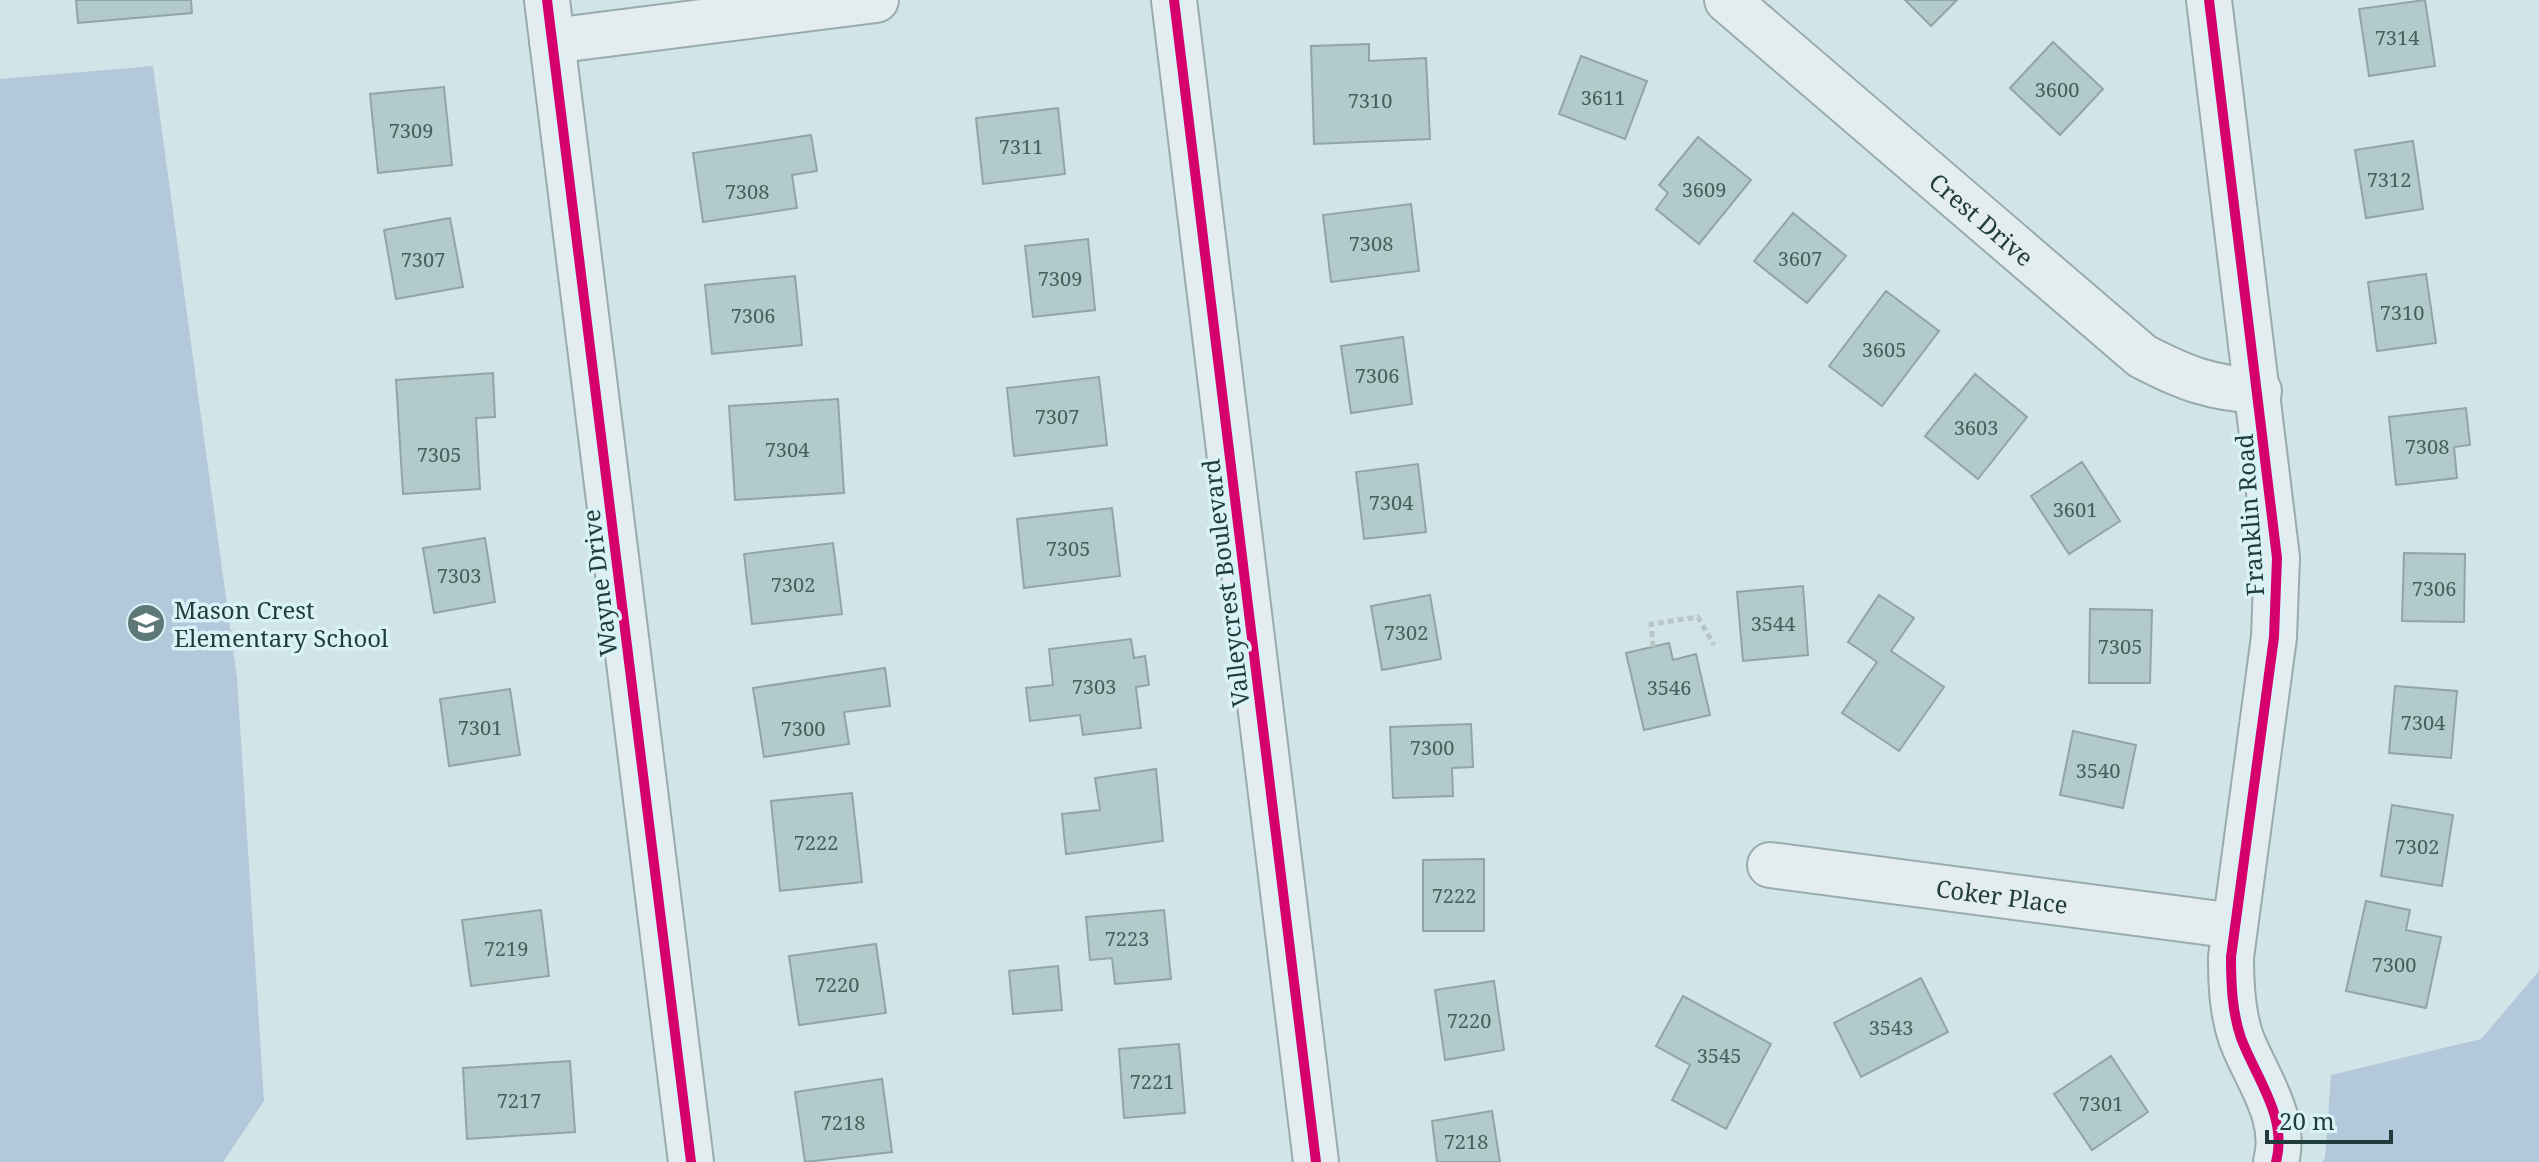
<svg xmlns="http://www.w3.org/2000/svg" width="2539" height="1162" viewBox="0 0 2539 1162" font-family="'Noto Serif',serif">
<rect width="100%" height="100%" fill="#d1e4e7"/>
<!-- green -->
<path fill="#b3c8da" d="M153,66L237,678L264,1101L223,1162H0V79Z
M2539,971V1162H2322L2325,1158L2331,1075L2481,1039Z"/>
<!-- building -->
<path fill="#b2cac9" stroke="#90a6a6" stroke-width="2" d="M76,0H191L192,13L78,23Z
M1905,0H1957L1931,26Z
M2425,0L2435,66L2369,76L2359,9Z
M2053,42L2103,89L2060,135L2010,88Z
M1369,44V61L1426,58L1430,139L1314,144L1311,46Z
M1581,56L1647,81L1625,139L1559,114Z
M444,87L452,165L378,173L370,94Z
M1058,108L1065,174L983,184L976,118Z
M811,135L817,171L792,175L797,208L703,222L693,153Z
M1698,137L1751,180L1699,244L1656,209L1668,193L1659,185Z
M2413,141L2423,209L2366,218L2355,150Z
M1411,204L1419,271L1331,282L1323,215Z
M1793,213L1846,256L1807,303L1754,261Z
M450,218L463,287L396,299L384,230Z
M1088,239L1095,310L1033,317L1025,246Z
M2426,274L2436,343L2377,351L2368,282Z
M795,276L802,345L712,354L705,285Z
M1886,291L1939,331L1882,406L1829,366Z
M1403,337L1412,404L1351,413L1341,346Z
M493,373L495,417L476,418L480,489L403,494L396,380Z
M1975,374L2027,417L1978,479L1925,436Z
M1099,377L1107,445L1014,456L1007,388Z
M838,399L844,493L735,500L729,406Z
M2466,408L2470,445L2454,447L2457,478L2396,485L2389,417Z
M2082,462L2120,521L2069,554L2031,496Z
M1418,464L1426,532L1364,539L1356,472Z
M1112,508L1120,576L1024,588L1017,519Z
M485,538L495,602L434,613L423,548Z
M833,543L842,614L752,624L744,554Z
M2404,553L2465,554L2464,622L2402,621Z
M1803,586L1808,655L1743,661L1737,592Z
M1430,595L1441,659L1382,670L1371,606Z
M1879,595L1914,618L1891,651L1944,687L1899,751L1842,713L1877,662L1848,642Z
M2090,609L2152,610L2150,683H2089Z
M1131,639L1134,658L1145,656L1149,685L1136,687L1141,728L1083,735L1080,715L1030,721L1026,688L1053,685L1049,649Z
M1669,643L1673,660L1696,654L1710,715L1644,730L1626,653Z
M885,668L890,706L844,712L849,744L764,757L753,688Z
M2395,686L2457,691L2451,758L2389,753Z
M510,689L520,755L449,766L440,699Z
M1471,724L1473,767L1452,768L1453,796L1393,798L1390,727Z
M2073,731L2136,745L2123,808L2060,795Z
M1156,769L1163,841L1066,854L1062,814L1100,810L1095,778Z
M852,793L862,882L780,891L771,801Z
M2392,805L2453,815L2442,886L2381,876Z
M1484,859V931H1423V860Z
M2366,901L2410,910L2406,930L2441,937L2426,1008L2346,991Z
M541,910L549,976L471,986L462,920Z
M1164,910L1171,979L1115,984L1112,958L1090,960L1086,917Z
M876,944L886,1013L799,1025L789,956Z
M1058,966L1062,1010L1013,1014L1009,971Z
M1921,978L1948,1032L1861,1077L1834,1023Z
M1494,981L1504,1050L1445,1060L1435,990Z
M1683,996L1771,1044L1726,1129L1672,1100L1690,1065L1656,1046Z
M1179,1044L1185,1113L1124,1118L1119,1049Z
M2111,1056L2148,1112L2092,1150L2054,1094Z
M570,1061L575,1132L467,1139L463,1068Z
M882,1079L892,1152L805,1162L795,1092Z
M1492,1111L1500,1162H1437L1432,1121Z"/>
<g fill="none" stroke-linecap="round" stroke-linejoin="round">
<!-- street casing -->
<g stroke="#99abad" stroke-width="48">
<g id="street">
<path d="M547,0L691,1162"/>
<path d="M1174,0L1316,1162"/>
<path id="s1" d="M1727,0L2142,356C2184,378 2210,388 2259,391"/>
<path d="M2209,0L2277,558L2274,637L2231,957C2231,983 2232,1012 2241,1038C2256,1078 2288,1117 2276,1162"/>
<path d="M552,41L876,0"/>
<path id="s2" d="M1770,865L2235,926"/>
</g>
</g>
<!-- path -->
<path stroke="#b9c6c8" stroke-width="5" stroke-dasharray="6 4" stroke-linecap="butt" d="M1653,647L1651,624L1698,617L1714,645"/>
<!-- street -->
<use href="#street" stroke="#e3ecef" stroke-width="44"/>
<!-- cycleway casing -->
<g stroke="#d8f2f7" stroke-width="15">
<path id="cycleway" d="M547,0L691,1162
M1174,0L1316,1162
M2209,0L2277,558L2274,637L2231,957C2231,983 2232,1012 2241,1038C2256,1078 2288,1117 2276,1162"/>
</g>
<!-- cycleway -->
<use href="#cycleway" stroke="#d6006c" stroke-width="10"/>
</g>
<!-- icons -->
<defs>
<g id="school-disc" transform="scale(2)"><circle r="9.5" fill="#5e7777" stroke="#d8f2f7"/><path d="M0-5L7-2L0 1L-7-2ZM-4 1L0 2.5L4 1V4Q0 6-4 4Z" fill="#fff"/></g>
</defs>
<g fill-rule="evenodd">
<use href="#school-disc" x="146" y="623"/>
</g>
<g text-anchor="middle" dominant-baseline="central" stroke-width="7" stroke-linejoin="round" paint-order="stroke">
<!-- number labels -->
<g font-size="20" fill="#44605e">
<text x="2397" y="37">7314</text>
<text x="2057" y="89">3600</text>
<text x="1603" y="97">3611</text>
<text x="1370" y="100">7310</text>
<text x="411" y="130">7309</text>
<text x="1021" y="146">7311</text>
<text x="2389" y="179">7312</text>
<text x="1704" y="189">3609</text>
<text x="747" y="191">7308</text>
<text x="1371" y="243">7308</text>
<text x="1800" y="258">3607</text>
<text x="423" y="259">7307</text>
<text x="1060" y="278">7309</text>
<text x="2402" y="312">7310</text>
<text x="753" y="315">7306</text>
<text x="1884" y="349">3605</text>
<text x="1377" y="375">7306</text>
<text x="1057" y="416">7307</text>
<text x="1976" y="427">3603</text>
<text x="2427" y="446">7308</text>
<text x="787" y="449">7304</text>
<text x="439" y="454">7305</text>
<text x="1391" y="502">7304</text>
<text x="2075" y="509">3601</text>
<text x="1068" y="548">7305</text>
<text x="459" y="575">7303</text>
<text x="793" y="584">7302</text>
<text x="2434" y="588">7306</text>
<text x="1773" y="623">3544</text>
<text x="1406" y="632">7302</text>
<text x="2120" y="646">7305</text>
<text x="1094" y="686">7303</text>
<text x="1669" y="687">3546</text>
<text x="2423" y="722">7304</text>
<text x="480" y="727">7301</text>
<text x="803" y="728">7300</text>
<text x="1432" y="747">7300</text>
<text x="2098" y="770">3540</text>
<text x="816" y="842">7222</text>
<text x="2417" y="846">7302</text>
<text x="1454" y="895">7222</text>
<text x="1127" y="938">7223</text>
<text x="506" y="948">7219</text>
<text x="2394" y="964">7300</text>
<text x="837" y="984">7220</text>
<text x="1469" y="1020">7220</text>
<text x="1891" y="1027">3543</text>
<text x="1719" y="1055">3545</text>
<text x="1152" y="1081">7221</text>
<text x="519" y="1100">7217</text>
<text x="2101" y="1103">7301</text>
<text x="843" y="1122">7218</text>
<text x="1466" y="1141">7218</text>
</g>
<!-- street labels -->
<g font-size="24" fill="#203d3b" stroke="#d8f2f7">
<text stroke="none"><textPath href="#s1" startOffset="336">Crest Drive</textPath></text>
<text transform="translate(2249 515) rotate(-94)">Franklin Road</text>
<text transform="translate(599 583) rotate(-97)">Wayne Drive</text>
<text transform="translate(1225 583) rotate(-97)">Valleycrest Boulevard</text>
<text stroke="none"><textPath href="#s2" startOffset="234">Coker Place</textPath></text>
</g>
<!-- poi labels -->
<g font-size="24" fill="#203d3b" stroke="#d8f2f7" text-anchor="start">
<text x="174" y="609">Mason Crest<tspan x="174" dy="28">Elementary School</tspan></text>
</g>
</g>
<!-- scale -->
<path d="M2267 1130v12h124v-12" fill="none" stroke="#203d3b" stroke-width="4"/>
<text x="2279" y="1130" font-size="24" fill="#203d3b" stroke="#d8f2f7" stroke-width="6" paint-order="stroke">20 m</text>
</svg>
